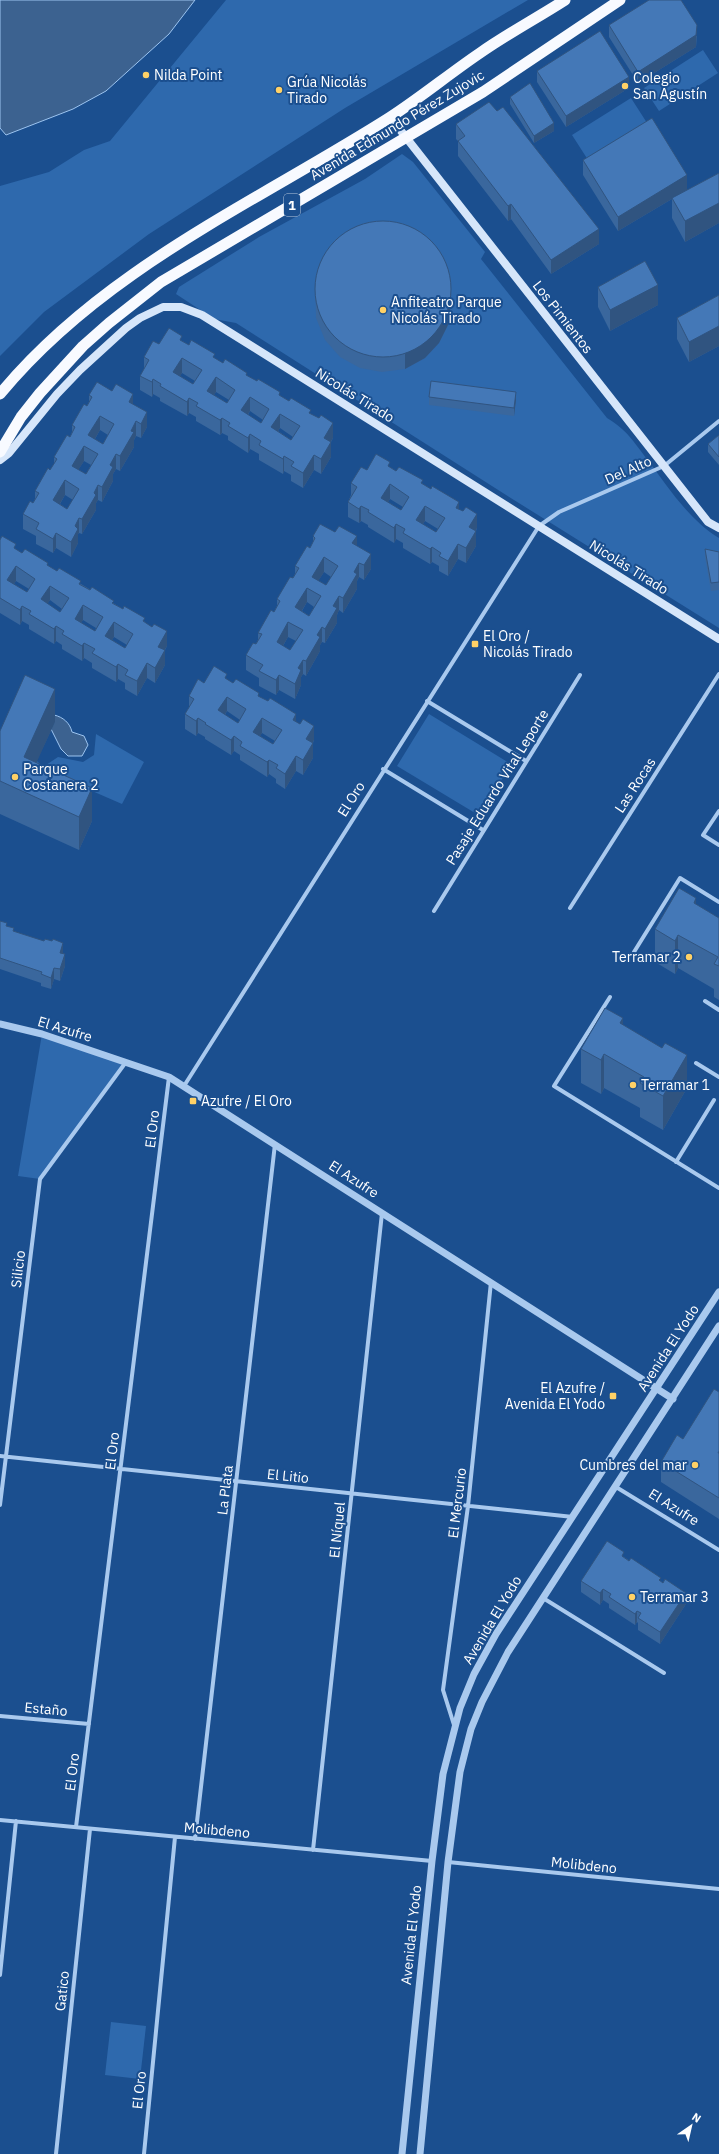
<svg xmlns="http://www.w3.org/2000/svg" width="719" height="2154" viewBox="0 0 719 2154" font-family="'IBM Plex Sans',sans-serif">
<rect width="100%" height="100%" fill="#1b4f8f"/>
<!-- green -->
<path fill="#2e69ad" d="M226,0H528L345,108L149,234L44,312L0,356V186L49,172L84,150L110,141Z
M703,50L718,73L659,111L644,88Z
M631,98L649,126L590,163L572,135Z
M402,154L413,162L485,252L481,259L607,418C627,430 633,441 647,459C668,487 689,520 719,538V628L514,500L236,323L214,319L176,294L179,287L259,237L365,179Z
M429,714L511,764L480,816L397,766Z
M96,734L144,762L122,804L14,757L34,758L43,767L58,757L83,762L94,755Z
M42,1034L126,1062L40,1179L18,1176Z
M111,2022L146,2026L140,2079L105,2075Z"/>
<!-- water -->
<path fill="#3c6290" stroke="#9cc4f0" d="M0,0H195L169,34L106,91L73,109L6,135L0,128Z
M54,715C63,717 70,723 72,732L84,736L88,745L82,756H68L61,749L49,725Z"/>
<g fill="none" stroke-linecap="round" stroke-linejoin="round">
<!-- minor -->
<path stroke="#a9c9ee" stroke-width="4" d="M427,701L526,761
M383,769L483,830
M719,811L703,835L719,845
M570,908L719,674
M434,911L580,675
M634,952L680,878L719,902
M610,997L554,1086L719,1188
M705,1001L719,1010
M696,1063L719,1077
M184,1086L539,526L559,512L664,466L719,421
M676,1162L714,1100
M0,1456L573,1517
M616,1487L719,1550
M0,1505L40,1179L126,1062
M543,1598L664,1673
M0,1716L89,1724
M454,1725L443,1690L468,1506L491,1282
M0,1820L432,1861
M76,1827L169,1077
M195,1839L275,1144
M313,1850L382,1213
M448,1862L719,1889
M0,1975L16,1821
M56,2154L90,1829
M144,2154L175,1837"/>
<!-- tertiary -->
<path stroke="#a9c9ee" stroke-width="7" d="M0,1024L42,1034L169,1077L673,1399
M402,2154L432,1861L443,1774L460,1708L474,1674L496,1634L719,1292
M420,2154L448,1862L460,1772L471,1729L482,1702L508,1652L719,1326"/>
<!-- secondary -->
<path stroke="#d6e6fa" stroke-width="8" d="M390,117L708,522L719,528
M0,460L9,453L57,394L80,370L126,328L140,318L163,307H181L202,315L719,639"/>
<!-- trunk -->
<path stroke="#f8faff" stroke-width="11" d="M0,394C103,269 255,203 389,118C420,98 449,74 480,53C507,34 537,18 565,0
M0,452L21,417L40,393L83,346L109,323L161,282L483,92L620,0"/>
</g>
<!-- wall -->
<path fill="#3a679d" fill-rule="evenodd" d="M609,25L697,36L696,47L638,83L609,37Z
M537,71L629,88L566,127L537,82Z
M510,97L554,131L534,143L510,104Z
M456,124L599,244L551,274L511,219L508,221L458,156V141L456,139Z
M583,160L687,190L719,173V223L685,242L672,218V199L618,231L583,175Z
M315,281L451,301L449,323L439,343L425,358L405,369L382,372L360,368L340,357L325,340L316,318Z
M598,287L658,305L610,331L598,307Z
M719,295V346L689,362L677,339V318Z
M182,341L247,376L311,414L333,438L331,442V457L321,474L314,470L303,488L291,481V475L284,471L283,474L259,460V454L250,449L248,453L228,440V436L222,433L220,435L196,421V417L189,413L187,416L160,401V398L153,394L152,397L140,390V376L144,370V357L159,344ZM182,373L195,381L193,384L180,376ZM216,392L229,400L227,403L214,395ZM250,411L263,420L261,423L248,415ZM280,428L293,437L291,440L278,431Z
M89,395L133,404L147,427L141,438L136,436L134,440V447L120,471L116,469L113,474V481L102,502L98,500L96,503V510L82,534L79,533L78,534V543L71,557L56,548L53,553L36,544V536L23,529V514L33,503L35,499V491L50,470L54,464V457L70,437L72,432V425L87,406L89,402ZM100,430L108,435L103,444L95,439ZM84,461L91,465L86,474L78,470ZM65,495L73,500L67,509L60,504Z
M429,397L516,400L514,416L429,405Z
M719,435V465L708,452V444Z
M390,467L396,471L423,484L459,509L477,528L476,531V546L466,563L458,559L448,576L439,571V566L432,562L430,564L403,548V543L396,539L394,543L368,527V525L361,521L359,523L348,517V502L351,495V483L367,470ZM390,499L403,507L401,510L388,502ZM425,521L438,529L436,532L423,524Z
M313,536L357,546L371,569L364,580L359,577L357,581V589L343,613L339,610L337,615V623L325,643L322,642L320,645V651L306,676L303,674L301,677V685L295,699L279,690L276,695L259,686V678L246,670V655L256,644L258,640V633L274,612L277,606V599L293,578L295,574V566L310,548L313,543ZM324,572L331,577L326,585L318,581ZM307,602L314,607L309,616L302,611ZM288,637L296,641L290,650L283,646Z
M0,540L22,553L48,567L81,584L145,622L167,646L165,650V665L155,683L147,678L137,696L125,689V683L118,679L116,682L92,668V663L84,658L82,661L62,649V645L56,641L54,644L29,629V625L22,621L20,625L0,613ZM16,581L29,589L27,592L14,584ZM50,600L62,609L60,612L47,604ZM83,620L96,628L95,631L81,623ZM114,637L127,645L125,648L112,640Z
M705,549L719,552V590L711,591L705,557Z
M227,680L259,697L296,722L314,740L313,743V758L303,775L296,771L285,789L276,783V779L269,774L267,777L240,760V755L234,751L231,755L205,739V737L198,733L196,736L185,729V714L189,708V696L204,683ZM227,711L240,720L238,723L225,715ZM262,733L275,741L273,744L260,736Z
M55,722L36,762L92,821L79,850L0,814V731Z
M696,905L719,918V1000L714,997V989L678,968L675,974L655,962V929Z
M0,921L14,931L63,954L65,966L60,981L54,979L51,989L41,986V983L0,969Z
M623,1025L687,1088L663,1130L640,1117V1108L604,1088L601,1094L581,1083V1049Z
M719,1392V1519L661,1482V1462L683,1439Z
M624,1557L661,1582L686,1604L660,1644L638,1630V1623L637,1622L635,1625L609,1608V1604L603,1600L600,1605L581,1592V1581Z"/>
<!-- shaded-wall -->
<path fill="#305480" d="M697,25L696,47L638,83V72Z
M629,77V88L566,127V116Z
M554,123V131L534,143V136Z
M687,175V190L618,231V217Z
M719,203V223L685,242V221Z
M511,204V219L508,221V206Z
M599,229V244L551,274V260Z
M658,285V305L610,331V310Z
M451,286V301L449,323L439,343L425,358L405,369V354Z
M719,326V346L689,362V342Z
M182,358V373L173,387V372Z
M216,377V392L207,406V391Z
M153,379V394L152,397V382Z
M516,392V400L514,416V408Z
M133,394V409L129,402Z
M250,397V411L241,425V410Z
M189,398V413L187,416V402Z
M147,412V427L141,438V424Z
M280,414V428L271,442V427Z
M100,416V430L89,449L88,435Z
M222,418V433L220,435V420Z
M136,421V436L134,440V447L120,471V456L131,431Z
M333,423V438L324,453V438Z
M250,434V449L248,453V438Z
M331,442V457L321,474V459Z
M84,446V461L72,480V466Z
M116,454V469L113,474V481L102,502V487L110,465Z
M314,455V470L303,488V473Z
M284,456V471L283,474V459Z
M65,480V495L53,515V500Z
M390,484V499L381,513V498Z
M98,485V500L96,503V510L82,534V519L94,493Z
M459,502V517L456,508Z
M361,506V521L359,523V509Z
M425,506V521L416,534V520Z
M477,514V528L469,541V527Z
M79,518V533L78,534V543L71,557V542L75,526Z
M396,524V539L394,543V528Z
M476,531V546L466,563V548Z
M56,533V548L53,553V539Z
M357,536V551L352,543Z
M458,544V559L448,576V561Z
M432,547V562L430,564V549Z
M371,554V569L364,580V565Z
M324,557V572L312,591V577Z
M359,563V577L357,581V589L343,613V598L354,572Z
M16,566V581L7,595V580Z
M50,586V600L41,614V599Z
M307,588V602L295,622V607Z
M339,596V610L337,615V623L325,643V629L333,606Z
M83,605V620L75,634V619Z
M22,606V621L20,625V610Z
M114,622V637L105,651V636Z
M288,622V637L277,656V642Z
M56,626V641L54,644V629Z
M322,627V642L320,645V651L306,676V661L317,635Z
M167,631V646L158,661V647Z
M84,643V658L82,661V646Z
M165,650V665L155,683V668Z
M303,660V674L301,677V685L295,699V684L298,668Z
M147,663V678L137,696V681Z
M118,664V679L116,682V667Z
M279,675V690L276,695V680Z
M55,689V722L24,790V757Z
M227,697V711L218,725V710Z
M296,714V729L293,720Z
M198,718V733L196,736V721Z
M262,718V733L253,747V732Z
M314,726V740L306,754V739Z
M234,736V751L231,755V740Z
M313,743V758L303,775V760Z
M296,756V771L285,789V774Z
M269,760V774L267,777V762Z
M92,788V821L79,850V817Z
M696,898V931L694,903Z
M678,935V968L675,974V941Z
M63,943V954L60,953Z
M65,954V966L60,981V969Z
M54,968V979L51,989V978Z
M623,1018V1051L620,1023Z
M604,1054V1088L601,1094V1060Z
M687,1055V1088L663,1130V1096Z
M603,1589V1600L600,1605V1593Z
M686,1593V1604L660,1644V1632Z
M637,1611V1622L635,1625V1614Z"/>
<!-- building -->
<path fill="#4478b7" stroke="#305480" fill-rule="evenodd" d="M649,0H681L697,25L696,35L638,72L609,25Z
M600,31L629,77L566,116L537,71Z
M530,83L554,123L534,136L510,97Z
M489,102L497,111L503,107L599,229L551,260L511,204L508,206L458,141L465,136L456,124Z
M652,118L687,175L618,217L583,160Z
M719,173V203L685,221L672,198Z
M315 289a68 68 0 1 1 136 0a68 68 0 1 1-136 0Z
M645,261L658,285L610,310L598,287Z
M719,295V326L689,342L677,318Z
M169,328L182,336L180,340L189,345L191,340L215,354L213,357L223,363L225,359L247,373L246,375L257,381L258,379L280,392L279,395L289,401L291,398L311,410L309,413L319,418L321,415L333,423L324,438L331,442L321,459L314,455L303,473L291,466L294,462L284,456L283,459L259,445L261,441L250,434L248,438L228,426L230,423L222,418L220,420L196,406L198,403L189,398L187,402L160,386L161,384L153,379L152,382L140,376L149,360L144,357L153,341L159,344ZM182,358L202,370L193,384L173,372ZM216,377L235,390L227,403L207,391ZM250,397L269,409L261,423L241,410ZM280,414L300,426L291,440L271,427Z
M431,381L516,392L514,408L429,397Z
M97,382L112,391L116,384L133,394L129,402L147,412L141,424L136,421L131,431L134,432L120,456L116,454L110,465L113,467L102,487L98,485L94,493L96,495L82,519L79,518L75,526L78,529L71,542L56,533L53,539L36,529L39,523L23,514L30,501L33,503L39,493L35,491L48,468L50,470L57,459L54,457L67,435L70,437L75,427L72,425L84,404L87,406L92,397L89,395ZM100,416L114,424L103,444L88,435ZM84,446L98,454L86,474L72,466ZM65,480L79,489L67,509L53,500Z
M719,435V457L708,444Z
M376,454L390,462L388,466L396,471L399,467L423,480L421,483L431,489L432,486L459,502L456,508L463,511L466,507L477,514L469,527L476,531L466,548L458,544L448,561L439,556L441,553L432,547L430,549L403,533L405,529L396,524L394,528L368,512L369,510L361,506L359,509L348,502L357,487L351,483L361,467L367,470ZM390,484L409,497L401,510L381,498ZM425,506L445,518L436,532L416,520Z
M320,524L335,532L339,526L357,536L352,543L371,554L364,565L359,563L354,572L357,574L343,598L339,596L333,606L337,608L325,629L322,627L317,635L320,637L306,661L303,660L298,668L301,670L295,684L279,675L276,680L259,671L263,665L246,655L253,643L256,644L262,634L258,633L271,610L274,612L280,601L277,599L290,577L293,578L299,568L295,566L307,546L310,548L315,538L313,536ZM324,557L338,566L326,585L312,577ZM307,588L321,596L309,616L295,607ZM288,622L303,630L290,650L277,642Z
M2,536L16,544L14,548L22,553L25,549L48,563L47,565L57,571L59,568L81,581L79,584L90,590L92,587L114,601L112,603L123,609L124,606L145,618L143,621L152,627L154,624L167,631L158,647L165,650L155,668L147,663L137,681L125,675L128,670L118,664L116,667L92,653L95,649L84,643L82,646L62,634L64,631L56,626L54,629L29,614L31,611L22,606L20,610L0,598V540ZM16,566L35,579L27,592L7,580ZM50,586L69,598L60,612L41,599ZM83,605L103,617L95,631L75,619ZM114,622L133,634L125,648L105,636Z
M705,549L719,552V582L711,583Z
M214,666L227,674L225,678L233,683L236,679L259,693L258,696L268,701L270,698L296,714L293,720L300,724L303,719L314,726L306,739L313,743L303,760L296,756L285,774L276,768L278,765L269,760L267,762L240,746L242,742L234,736L231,740L205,724L206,723L198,718L196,721L185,714L194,699L189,696L198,679L204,683ZM227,697L246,709L238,723L218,710ZM262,718L282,730L273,744L253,732Z
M25,675L55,689L24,757L92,788L79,817L0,781V731Z
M679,888L696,898L694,903L719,918V966L714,964L718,957L678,935L675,941L655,929Z
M0,921L7,923L6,926L14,928L13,931L44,941L45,939L52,941L53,939L63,943L60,953L65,954L60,969L54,968L51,978L41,974L42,972L0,958Z
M605,1008L623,1018L620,1023L662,1048L665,1043L687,1055L663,1096L640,1083L644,1077L604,1054L601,1060L581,1049Z
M714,1389L719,1392V1451L718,1453H719V1498L661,1462L677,1435L683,1439Z
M607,1541L624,1552L622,1556L629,1561L631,1558L661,1578L659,1580L663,1583L665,1579L686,1593L660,1632L638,1618L641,1613L637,1611L635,1614L609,1597L611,1594L603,1589L600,1593L581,1581Z"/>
<!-- markers -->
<g fill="#ffd166" stroke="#1b4f8f" stroke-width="1.5">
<circle cx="146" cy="75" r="4"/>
<circle cx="625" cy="86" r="4"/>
<circle cx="279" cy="90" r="4"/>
<circle cx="383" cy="310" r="4"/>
<rect x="471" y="640" width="8" height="8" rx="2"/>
<circle cx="15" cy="777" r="4"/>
<circle cx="689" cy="957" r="4"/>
<circle cx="633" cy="1085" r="4"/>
<rect x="189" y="1097" width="8" height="8" rx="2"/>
<rect x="609" y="1392" width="8" height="8" rx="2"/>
<circle cx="695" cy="1465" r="4"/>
<circle cx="632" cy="1597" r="4"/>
</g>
<g text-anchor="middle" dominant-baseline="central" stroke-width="4" stroke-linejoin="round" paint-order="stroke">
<!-- shield labels -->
<rect fill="#1b4f8f" stroke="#bbcadd" stroke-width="1" x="284" y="194" width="16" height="22" rx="3"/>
<g font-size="13" font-weight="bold" fill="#fff">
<text x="292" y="205">1</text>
</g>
<!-- poi labels -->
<g font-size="14" fill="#fff" stroke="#1b4f8f" text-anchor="start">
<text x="154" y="75">Nilda Point</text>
<text x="633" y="78">Colegio<tspan x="633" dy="16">San Agustín</tspan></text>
<text x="287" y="82">Grúa Nicolás<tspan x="287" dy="16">Tirado</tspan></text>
<text x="391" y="302">Anfiteatro Parque<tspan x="391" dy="16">Nicolás Tirado</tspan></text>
<text x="483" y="636">El Oro /<tspan x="483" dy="16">Nicolás Tirado</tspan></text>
<text x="23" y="769">Parque<tspan x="23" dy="16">Costanera 2</tspan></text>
<text x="681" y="957" text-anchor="end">Terramar 2</text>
<text x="641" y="1085">Terramar 1</text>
<text x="201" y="1101">Azufre / El Oro</text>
<text x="605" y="1388" text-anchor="end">El Azufre /<tspan x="605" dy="16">Avenida El Yodo</tspan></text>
<text x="687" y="1465" text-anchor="end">Cumbres del mar</text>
<text x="640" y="1597">Terramar 3</text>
</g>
<!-- street labels -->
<g font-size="14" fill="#fff" stroke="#1b4f8f">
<text transform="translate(397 125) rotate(-31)">Avenida Edmundo Pérez Zujovic</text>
<text transform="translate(563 317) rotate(52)">Los Pimientos</text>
<text transform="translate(355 395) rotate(32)">Nicolás Tirado</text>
<text transform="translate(628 470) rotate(-24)">Del Alto</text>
<text transform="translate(629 567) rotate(32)">Nicolás Tirado</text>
<text transform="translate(635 785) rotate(-57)">Las Rocas</text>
<text transform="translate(497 787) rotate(-58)">Pasaje Eduardo Vital Leporte</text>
<text transform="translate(351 799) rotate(-58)">El Oro</text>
<text transform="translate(65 1029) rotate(17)">El Azufre</text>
<text transform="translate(152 1129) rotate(-83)">El Oro</text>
<text transform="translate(354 1179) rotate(33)">El Azufre</text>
<text transform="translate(18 1269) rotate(-83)">Silicio</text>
<text transform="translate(668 1348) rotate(-57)">Avenida El Yodo</text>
<text transform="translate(112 1451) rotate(-83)">El Oro</text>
<text transform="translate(288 1476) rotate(6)">El Litio</text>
<text transform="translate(225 1490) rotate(-83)">La Plata</text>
<text transform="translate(457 1503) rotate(-83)">El Mercurio</text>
<text transform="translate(674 1507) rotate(32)">El Azufre</text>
<text transform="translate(337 1530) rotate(-84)">El Níquel</text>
<text transform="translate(492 1620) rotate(-59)">Avenida El Yodo</text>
<text transform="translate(46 1709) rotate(5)">Estaño</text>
<text transform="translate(72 1772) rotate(-83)">El Oro</text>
<text transform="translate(217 1830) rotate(5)">Molibdeno</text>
<text transform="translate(584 1865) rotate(6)">Molibdeno</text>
<text transform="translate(411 1935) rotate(-84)">Avenida El Yodo</text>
<text transform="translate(62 1991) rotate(-84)">Gatico</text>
<text transform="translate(139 2090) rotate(-84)">El Oro</text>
</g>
</g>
<!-- north arrow -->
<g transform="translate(691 2126) rotate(34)" stroke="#1b4f8f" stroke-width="3" paint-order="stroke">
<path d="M0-3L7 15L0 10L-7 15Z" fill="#ffffff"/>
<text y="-6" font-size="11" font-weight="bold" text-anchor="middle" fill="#ffffff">N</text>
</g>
</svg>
